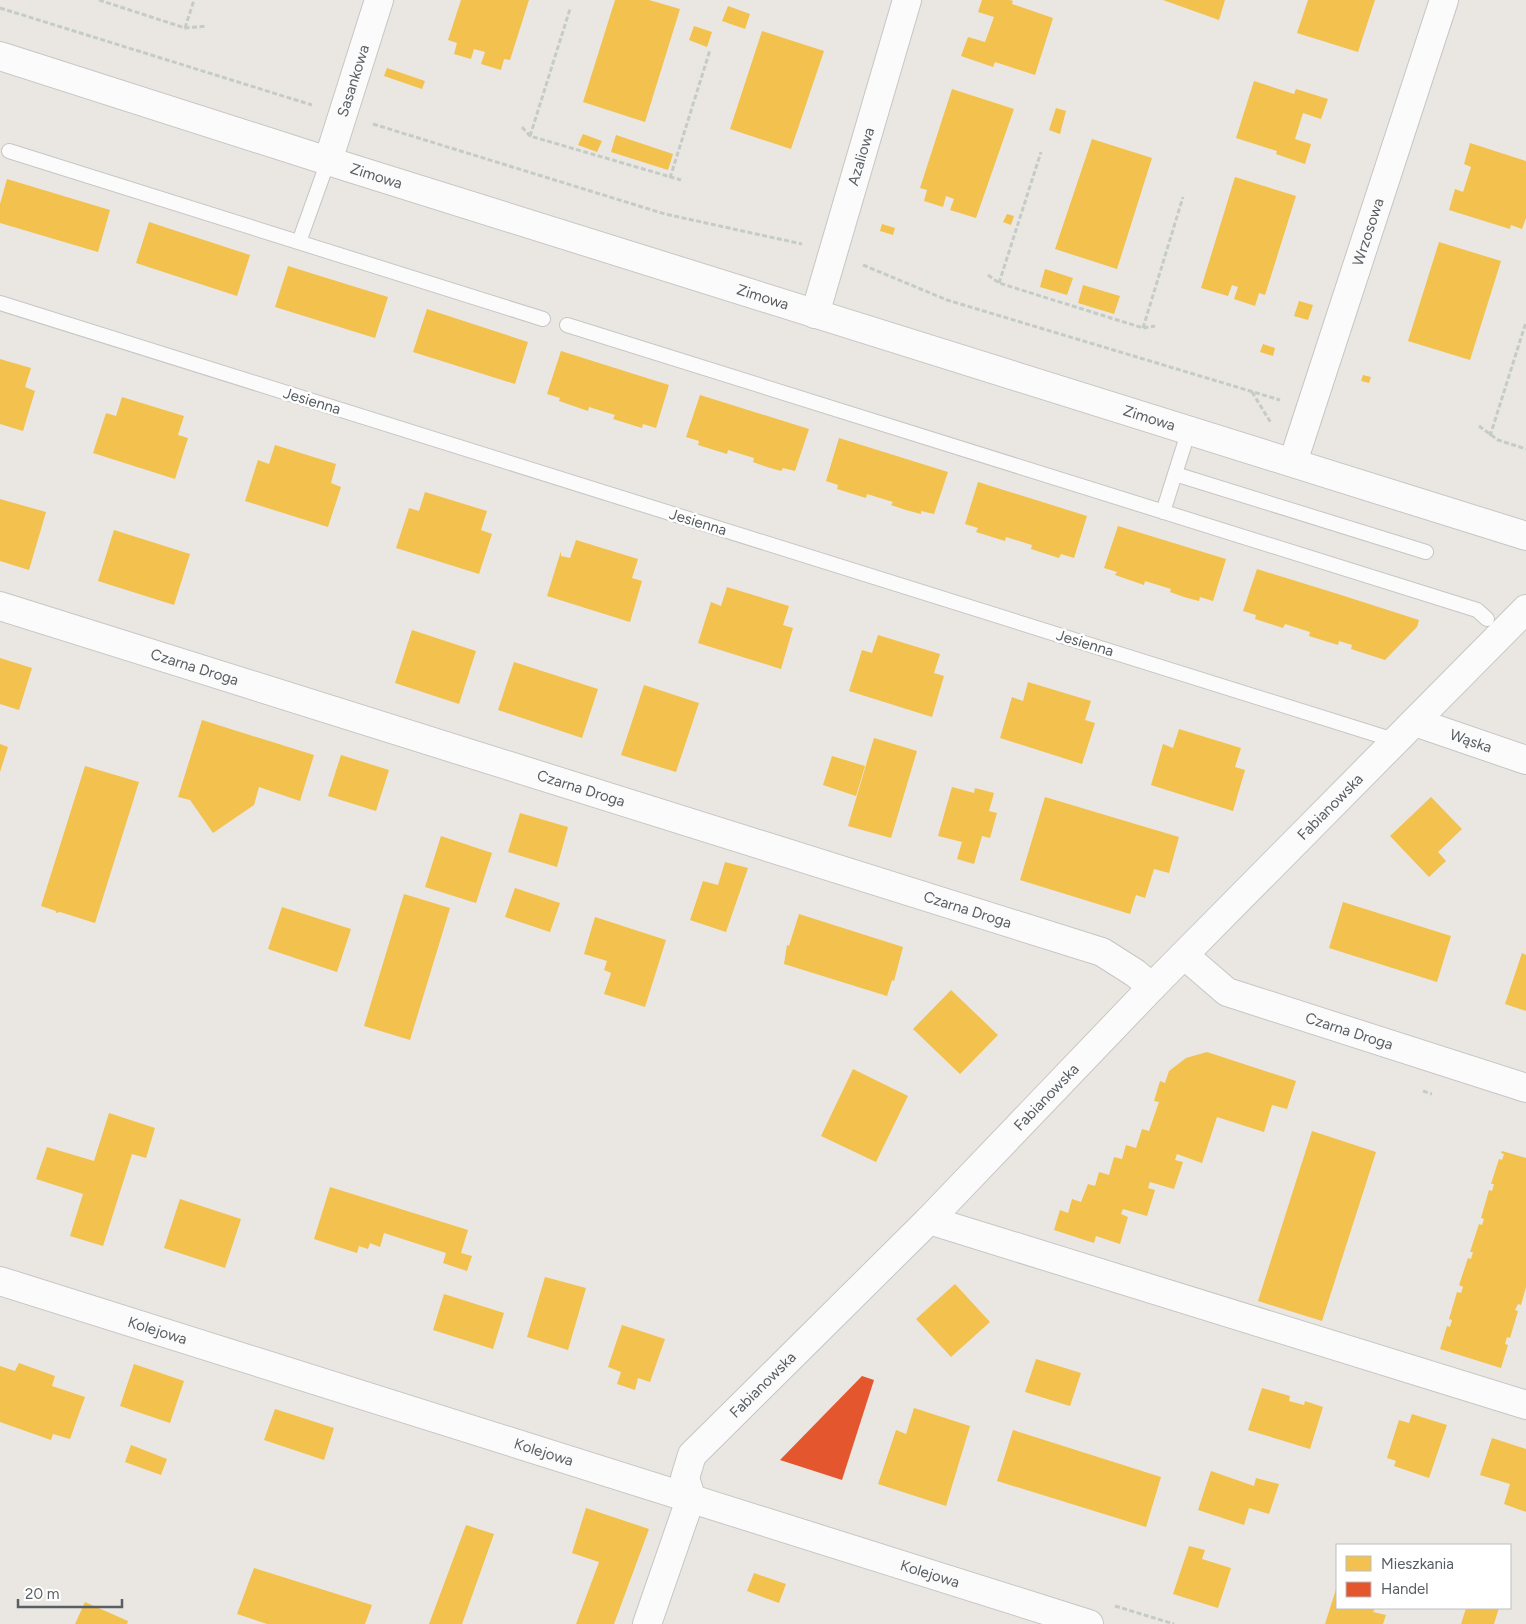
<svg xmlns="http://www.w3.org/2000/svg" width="1526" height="1624" viewBox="0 0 1526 1624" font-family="Figtree,sans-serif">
<rect width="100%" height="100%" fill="#eae7e2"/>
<!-- homes -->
<path fill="#f2c14e" d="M461,0H529L510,60L504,59L501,70L481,64L485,52L474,49L471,59L454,54L457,43L448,40Z
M615,0H649L680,9L645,122L583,102Z
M982,0H1010L1013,1L1012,4L1053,18L1035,75L995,62L993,67L961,56L968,37L985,42L994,17L978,12Z
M1163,0H1225L1219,20Z
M1308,0H1375L1358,52L1297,33Z
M728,6L750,14L745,29L722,21Z
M694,26L712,32L707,47L689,40Z
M762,31L824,51L791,149L730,129Z
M387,68L425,81L422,89L384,76Z
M1254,81L1294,94L1296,89L1328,99L1321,119L1303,113L1295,139L1311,144L1305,164L1276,154L1277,151L1236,138Z
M952,89L1014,109L976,218L950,210L954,199L946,196L943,207L924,201L927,190L920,188Z
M1056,108L1066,111L1060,134L1049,130Z
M583,134L602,141L597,152L578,145Z
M616,135L673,154L668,170L611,152Z
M1092,139L1152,158L1117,269L1055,249Z
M1470,143L1526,161V218L1522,229L1511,225L1510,229L1449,210L1455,189L1463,192L1471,167L1464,164Z
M1235,177L1296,196L1265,295L1259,293L1255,306L1234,299L1238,287L1232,285L1228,296L1201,288Z
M7,179L110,210L98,252L0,223V204Z
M1007,214L1014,216L1011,225L1003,222Z
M149,222L250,255L237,296L136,263Z
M882,224L895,228L893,235L880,231Z
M1439,242L1501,261L1470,360L1408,341Z
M288,266L388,297L375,338L275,307Z
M1045,269L1073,278L1067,295L1040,287Z
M1083,285L1120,296L1114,314L1078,303Z
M1299,301L1313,305L1308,320L1294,316Z
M427,309L528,342L515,384L413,352Z
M1263,344L1275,348L1273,356L1260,352Z
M561,351L669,385L656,428L643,424L642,428L613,419L615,415L589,407L588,411L559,401L560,398L547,394Z
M0,359L31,368L25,387L35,391L23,431L0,424Z
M1363,375L1371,377L1369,383L1361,381Z
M700,395L809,429L795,471L783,468L781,471L767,467L753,462L754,458L728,450L727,454L698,445L699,441L686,437Z
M122,397L184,416L178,435L188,438L175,479L93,453L106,413L116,416Z
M839,438L948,472L934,514L921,511V514L906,510L891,505L893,502L867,494L866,498L837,489L838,485L826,481Z
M275,445L336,464L331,483L341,487L328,527L245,501L258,460L269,464Z
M978,482L1087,516L1074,558L1061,554L1059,558L1031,549L1032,545L1006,537L1005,541L976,532L978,528L965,524Z
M425,492L487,511L481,530L492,534L479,574L396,548L409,508L419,511Z
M0,499L46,512L29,570L0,561Z
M1118,526L1226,559L1213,601L1200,597L1199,601L1184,597L1170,592L1171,589L1145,581L1144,585L1115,575L1117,572L1104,568Z
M114,530L190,554L174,605L98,581Z
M576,540L638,559L632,578L642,581L630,622L547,596L561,551V556L570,558Z
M1257,569L1338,594L1419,620L1417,627L1385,660L1351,649L1352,645L1339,641L1338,645L1309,636L1310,632L1285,624L1283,628L1255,619L1256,615L1243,611Z
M727,587L789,606L783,625L793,628L781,669L698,643L711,602L721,606Z
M412,630L476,651L459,704L395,683Z
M878,635L940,654L934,673L944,676L932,717L849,691L862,650L872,653Z
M0,658L32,668L19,710L0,704Z
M514,662L598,689L582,738L498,710Z
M1028,682L1091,701L1085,720L1095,723L1082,764L1000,738L1012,697L1023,701Z
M644,685L699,703L676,772L621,755Z
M202,720L314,755L300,801L259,787L254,805L213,833L190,800L178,797Z
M1179,729L1241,748L1235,767L1245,770L1233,811L1151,785L1163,744L1173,748Z
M874,738L917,751L891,838L848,826Z
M0,744L8,747L0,772Z
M341,755L389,770L376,811L328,796Z
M832,756L865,766L856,796L823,785Z
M85,766L139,782L95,923L60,912L56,913V911L41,906Z
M952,787L974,793L975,788L994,793L989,811L997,813L990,838L982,836L974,864L957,859L962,842L938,836Z
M1045,797L1179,837L1169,873L1154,869L1145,898L1136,895L1130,914L1020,880Z
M1431,797L1462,829L1438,852L1446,861L1429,877L1390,836Z
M520,813L568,827L557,867L508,852Z
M441,836L492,853L476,903L425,887Z
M725,862L748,868L726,932L690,920L703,881L718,885Z
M515,888L560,903L550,932L505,917Z
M404,894L450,908L410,1040L364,1026Z
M1343,902L1451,936L1437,982L1329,948Z
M282,907L351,929L337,972L268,949Z
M799,914L903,947L894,981L892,980L887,996L784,964L787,945L789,946Z
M595,917L666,940L645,1007L604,994L611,973L604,970L607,961L584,954Z
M1522,953L1526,955V1011L1505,1004Z
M951,990L998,1035L960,1074L913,1029Z
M1207,1052L1296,1081L1287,1109L1272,1105L1264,1132L1217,1117L1202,1163L1177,1154L1175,1160L1183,1162L1174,1189L1150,1182L1148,1188L1155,1190L1147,1216L1123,1209L1121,1214L1128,1217L1120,1244L1096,1236L1094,1243L1054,1230L1060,1210L1068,1213L1072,1199L1081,1202L1088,1184L1095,1186L1099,1172L1109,1175L1114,1157L1122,1159L1126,1145L1136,1148L1142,1129L1149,1131L1159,1102L1154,1101L1160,1081L1165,1083L1169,1071L1186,1058Z
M853,1069L908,1096L876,1162L821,1136Z
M109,1113L155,1128L146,1158L132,1154L103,1246L70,1236L83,1194L36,1179L47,1147L94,1161Z
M1312,1131L1376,1152L1322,1321L1258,1301Z
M1502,1151L1526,1158V1287L1521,1305L1518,1304L1515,1310L1518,1311L1510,1338L1507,1337L1505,1344L1508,1345L1501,1368L1440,1349L1447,1326L1450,1327L1452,1320L1449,1319L1457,1292L1461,1293L1463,1287L1459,1285L1468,1258L1471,1259L1473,1252H1470L1479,1224L1482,1225L1484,1219L1481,1218L1489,1190L1492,1191L1494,1184H1491L1499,1159L1502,1160L1504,1154L1501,1153Z
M330,1187L468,1230L461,1253L472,1256L467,1271L443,1263L446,1253L384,1233L380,1247L370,1243L368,1249L359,1246L357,1253L314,1239Z
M180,1199L241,1219L225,1268L164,1248Z
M545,1277L586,1288L568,1350L527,1337Z
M955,1284L990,1322L951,1357L916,1319Z
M444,1294L504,1313L493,1349L433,1330Z
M622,1325L665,1339L650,1382L638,1378L635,1390L617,1384L621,1372L608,1367Z
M1036,1359L1081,1373L1070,1406L1025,1392Z
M19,1363L55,1376L52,1386L85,1397L70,1439L53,1434L51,1440L0,1422V1366L15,1371Z
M134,1364L184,1381L170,1423L120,1406Z
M1262,1388L1290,1396L1289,1401L1304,1405L1305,1401L1323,1407L1310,1449L1248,1430Z
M914,1408L970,1426L946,1506L878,1484L896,1430L906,1434Z
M275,1409L334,1428L324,1460L264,1440Z
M1412,1414L1447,1425L1429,1478L1394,1466L1396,1461L1387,1458L1399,1420L1409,1423Z
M1013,1430L1161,1477L1146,1527L997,1481Z
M1492,1438L1526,1449V1512L1504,1504L1510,1484L1480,1475Z
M131,1445L167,1459L161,1475L125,1462Z
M1211,1471L1254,1486L1256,1478L1279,1484L1269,1514L1249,1508L1244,1525L1198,1510Z
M586,1508L649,1529L614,1624H576L599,1562L572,1553Z
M466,1525L494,1534L462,1624H429Z
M1189,1546L1205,1550L1202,1559L1231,1568L1218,1608L1173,1594Z
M254,1568L372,1605L365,1624H267L237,1614Z
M754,1573L786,1584L779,1603L747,1591Z
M1337,1586V1608H1375L1373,1612L1386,1615L1383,1624H1325Z
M85,1602L128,1621L127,1624H75Z
M1466,1608H1499L1494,1624H1461Z"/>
<!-- shops -->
<path fill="#e4572e" d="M862,1376L874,1380L842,1480L780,1460Z"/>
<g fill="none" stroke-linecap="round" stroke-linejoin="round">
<!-- lane casing -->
<g stroke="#c6c6c5" stroke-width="16">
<path id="lane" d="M9,151L543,319
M299,242L328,161
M0,303L1397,741
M567,325L1477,610L1487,619
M1189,430L1175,474L1426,552
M1163,512L1175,474"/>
</g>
<!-- street casing -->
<g stroke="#c6c6c5" stroke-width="30">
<g id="street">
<path id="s1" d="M0,56L328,161L1526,536"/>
<path id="s2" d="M328,161L379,0"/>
<path id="s3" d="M815,314L907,0"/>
<path id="s4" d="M1293,462L1444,0"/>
<path id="s5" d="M0,606L1102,952L1135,973L1152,987"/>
<path id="s6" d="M1415,722L1526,760"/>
<path id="s7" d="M1184,955L1227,992L1526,1088"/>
<path d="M929,1220L1526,1405"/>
<path id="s8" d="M0,1281L1089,1624"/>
</g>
</g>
<!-- secondary casing -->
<g stroke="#c6c6c5" stroke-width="30">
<g id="secondary">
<path id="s9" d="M647,1624L691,1497L685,1478L692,1455L929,1220L1152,987L1526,609"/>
</g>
</g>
<!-- path -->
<path stroke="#c5ccc6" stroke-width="3" stroke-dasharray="5 2.5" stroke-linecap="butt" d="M99,0L185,28L207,26
M0,8L312,105
M185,28L194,0
M373,124L665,214L802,244
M522,127L530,136L681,180
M530,136L570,9
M670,178L710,50
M863,265L947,300L1280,400
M988,275L999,283L1143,328L1155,326
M999,283L1041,152
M1143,328L1183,197
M1252,392L1271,423
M1479,426L1498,440L1526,449
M1490,436L1526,322
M1423,1091L1432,1094
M1115,1606L1174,1624"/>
<!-- lane -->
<use href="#lane" stroke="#fcfbfb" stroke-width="14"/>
<!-- street -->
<use href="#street" stroke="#fcfbfb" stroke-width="28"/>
<!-- secondary -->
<use href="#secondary" stroke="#fcfbfb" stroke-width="28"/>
</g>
<g text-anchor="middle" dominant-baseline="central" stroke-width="5" stroke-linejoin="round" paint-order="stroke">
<!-- street labels -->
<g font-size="15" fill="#585e62" stroke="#fff">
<text stroke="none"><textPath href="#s2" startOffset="84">Sasankowa</textPath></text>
<text stroke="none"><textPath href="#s3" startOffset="164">Azaliowa</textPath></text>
<text stroke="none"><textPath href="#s1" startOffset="395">Zimowa</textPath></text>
<text stroke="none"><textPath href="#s4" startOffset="242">Wrzosowa</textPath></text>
<text stroke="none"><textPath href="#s1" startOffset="800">Zimowa</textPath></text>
<text transform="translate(312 401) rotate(17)">Jesienna</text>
<text stroke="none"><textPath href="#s1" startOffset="1205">Zimowa</textPath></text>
<text transform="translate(698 522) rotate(17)">Jesienna</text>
<text transform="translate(1085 643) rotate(17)">Jesienna</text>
<text stroke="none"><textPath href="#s5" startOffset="204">Czarna Droga</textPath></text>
<text stroke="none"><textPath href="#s6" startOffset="59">Wąska</textPath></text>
<text stroke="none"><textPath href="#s5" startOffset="609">Czarna Droga</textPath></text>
<text stroke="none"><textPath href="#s9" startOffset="1088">Fabianowska</textPath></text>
<text stroke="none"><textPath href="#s5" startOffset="1014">Czarna Droga</textPath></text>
<text stroke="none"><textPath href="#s7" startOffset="185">Czarna Droga</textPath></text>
<text stroke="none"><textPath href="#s9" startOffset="682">Fabianowska</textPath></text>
<text stroke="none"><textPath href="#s8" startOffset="165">Kolejowa</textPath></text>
<text stroke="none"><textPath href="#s9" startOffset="278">Fabianowska</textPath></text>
<text stroke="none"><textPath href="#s8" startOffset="570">Kolejowa</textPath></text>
<text stroke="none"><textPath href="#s8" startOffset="975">Kolejowa</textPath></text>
</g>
</g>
<!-- legend -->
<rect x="1336" y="1544" width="175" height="65" fill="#ffffff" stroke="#bcbfc0"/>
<rect x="1346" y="1556" width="25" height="15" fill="#f2c14e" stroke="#bcbfc0"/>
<text x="1381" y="1569" font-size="15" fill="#585e62">Mieszkania</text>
<rect x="1346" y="1582" width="25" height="15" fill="#e4572e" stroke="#bcbfc0"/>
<text x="1381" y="1594" font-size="15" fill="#585e62">Handel</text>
<!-- scale -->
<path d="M18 1599v8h104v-8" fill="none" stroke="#585e62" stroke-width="2.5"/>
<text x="25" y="1599" font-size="15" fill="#585e62" stroke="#ffffff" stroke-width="4" paint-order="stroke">20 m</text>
</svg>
